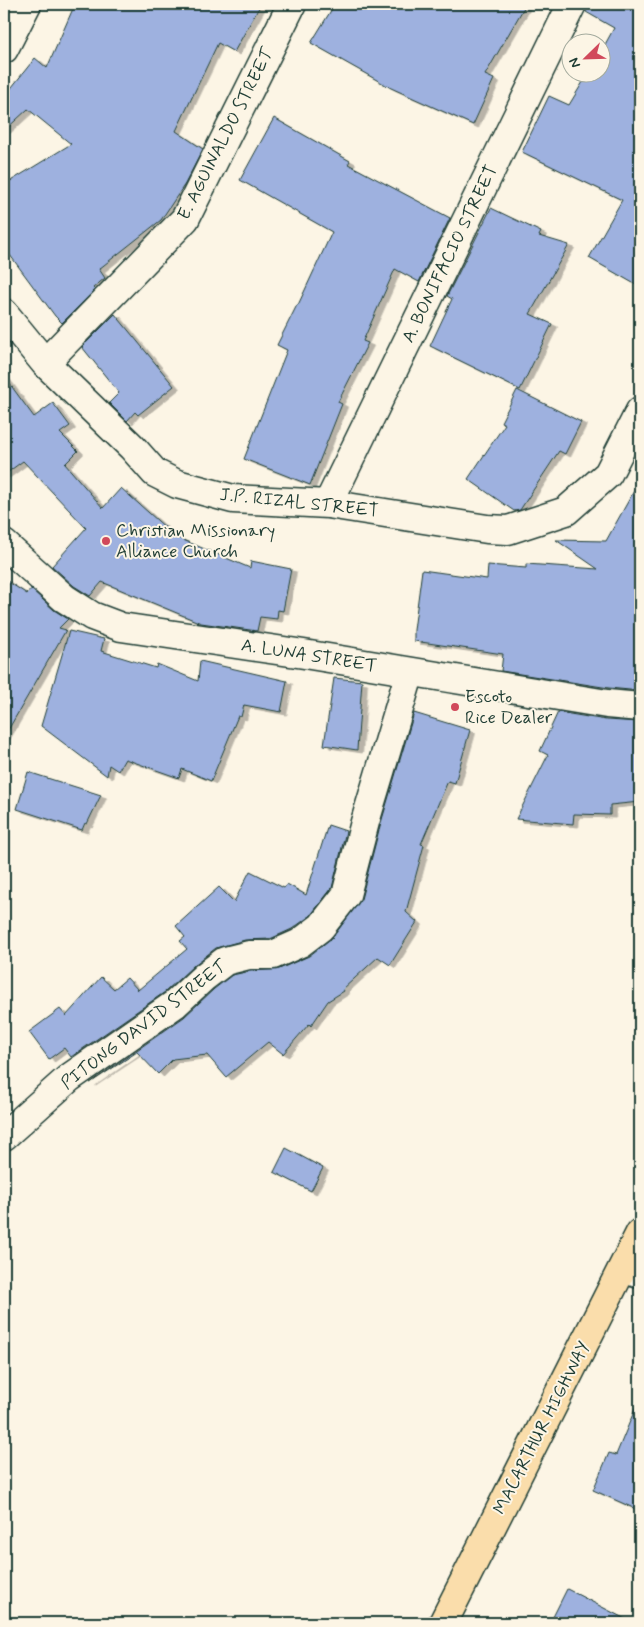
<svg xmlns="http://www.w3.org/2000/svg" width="644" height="1627" viewBox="0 0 644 1627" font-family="Mynerve,sans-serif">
<defs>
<filter id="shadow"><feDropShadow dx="5.5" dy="3" stdDeviation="0" flood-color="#0004"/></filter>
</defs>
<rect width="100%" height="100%" fill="#fcf5e5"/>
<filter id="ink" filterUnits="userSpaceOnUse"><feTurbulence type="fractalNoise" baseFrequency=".02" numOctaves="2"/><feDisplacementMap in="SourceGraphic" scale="10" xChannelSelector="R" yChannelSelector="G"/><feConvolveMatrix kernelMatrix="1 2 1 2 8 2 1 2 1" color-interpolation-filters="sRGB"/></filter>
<g filter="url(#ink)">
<!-- building -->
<path fill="#9eb1df" stroke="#1f3d34" filter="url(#shadow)" d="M75,4H261L234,52L218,43L176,131L203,149L185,184L161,220L99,269L105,278L93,288L95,290L62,323L55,316L4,247V185L71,144L28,109L4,131V97L35,58L47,68Z
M335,4H526L485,75L494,79L473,125L391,88L311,43Z
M587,4H640V287L589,258L622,200L522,152L549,96L569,105L589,72H602V50L614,28L586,12Z
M274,118L350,161L348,164L450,218L419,282L395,269L363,341L368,343L338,402L342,404L310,485L244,459L287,350L277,345L297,305H298L332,232L240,180Z
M491,208L541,232L539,236L569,245L530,314L552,324L520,390L430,346L452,299L447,296Z
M115,314L174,386L138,415L135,412L127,421L109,403L119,393L82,347Z
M4,376L34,417L53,403L70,426L60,433L78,451L65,464L103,508L121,488L176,537L250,568L251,561L291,569L283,611L278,610L277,619L260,617L257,631L201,623L102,582L90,596L74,586L52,566L86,528L23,461L4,475Z
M517,390L581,422L565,454L559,451L520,510L514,511L468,479L505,424L501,422Z
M640,480V691L609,688L501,671L503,654L414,641V630L422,570L487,579L488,565L526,568V564L598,569L556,540L606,541Z
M4,579L27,594L31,589L54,610L68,619L59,628L66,630L4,737Z
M69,631L104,639L101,651L156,668L157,664L198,681L200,661L287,681L281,712L244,705L241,717L238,716L211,781L182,769L179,778L125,759L118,771L109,765L107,776L41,726Z
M334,678L362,681L357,750L324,745Z
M558,712L606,720L640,722V802L610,805V815L574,814L573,824L516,819L548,755L540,751Z
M414,713L470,730L455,783L448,781L421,844L424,845L406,912L417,922L390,965L378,957L343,989L344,991L328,1001L311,1026L309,1024L283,1054L268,1042L226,1077L207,1055L173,1059L158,1074L137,1052L90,1083L184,1017L214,989L232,975L251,971L279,969L309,956L333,937L361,899L380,826Z
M28,772L101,795L87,824L85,823L82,830L17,809Z
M328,825L346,831L332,888L310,916L292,929L270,939L245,940L216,948L193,966L165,992L71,1057L64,1048L49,1059L29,1032L60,1009L66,1016L101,977L114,989L127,978L138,990L187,949L180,941L185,937L176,926L219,887L234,902L250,871L284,888L287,884L306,895Z
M286,1148L323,1168L311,1191L274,1172Z
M640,1397V1511L593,1490L609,1453L616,1455Z
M567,1589L633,1623H550Z"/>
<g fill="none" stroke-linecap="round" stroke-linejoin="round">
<!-- lane casing -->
<g stroke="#1f3d34" stroke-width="20">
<path id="lane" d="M620,1274L640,1280"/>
</g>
<!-- street casing -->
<g stroke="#1f3d34" stroke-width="31">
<path id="street" d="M4,49L27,4
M4,313L45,363L132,447L155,473L177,484L233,499L328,504L487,529L508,530L566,511L608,474L640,411
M45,363L185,219L292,4
M328,504L572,4
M4,1136L69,1078L175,1004L204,977L225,961L249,955H273L300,943L321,927L346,895L365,822L410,672"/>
</g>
<!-- secondary casing -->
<g stroke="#1f3d34" stroke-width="31">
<path id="secondary" d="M4,544L64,598L92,616L121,627L304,654L607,704L640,707"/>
</g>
<!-- highway casing -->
<g stroke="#1f3d34" stroke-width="31">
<path id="highway" d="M443,1623L640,1233"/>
</g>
<!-- lane -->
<use href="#lane" stroke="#fcf5e5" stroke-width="16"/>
<!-- street -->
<use href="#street" stroke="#fcf5e5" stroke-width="28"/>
<!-- secondary -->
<use href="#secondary" stroke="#fcf5e5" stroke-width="28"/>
<!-- highway -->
<use href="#highway" stroke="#faddab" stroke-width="28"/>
</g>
</g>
<!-- markers -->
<g fill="#d1495b" stroke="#fcf5e5" stroke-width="2">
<circle cx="106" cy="541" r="5"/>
<circle cx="455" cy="707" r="5"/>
</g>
<g text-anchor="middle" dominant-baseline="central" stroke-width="4" stroke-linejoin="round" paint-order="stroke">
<!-- street labels -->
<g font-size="18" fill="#1f3d34" stroke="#fcf5e5">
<text transform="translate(226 134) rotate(-63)">E. AGUINALDO STREET</text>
<text transform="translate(450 254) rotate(-64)">A. BONIFACIO STREET</text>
<text transform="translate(299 503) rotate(6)">J.P. RIZAL STREET</text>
<text transform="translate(309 656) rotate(9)">A. LUNA STREET</text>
<text transform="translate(144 1025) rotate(-37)">PITONG DAVID STREET</text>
<text transform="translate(542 1428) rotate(-63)">MACARTHUR HIGHWAY</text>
</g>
<!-- poi labels -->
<g font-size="18" fill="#1f3d34" stroke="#fcf5e5" text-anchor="start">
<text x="116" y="531">Christian Missionary<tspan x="116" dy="21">Alliance Church</tspan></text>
<text x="465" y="697">Escoto<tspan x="465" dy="21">Rice Dealer</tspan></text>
</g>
</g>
<!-- margin -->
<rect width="644" height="1627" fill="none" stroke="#fcf5e5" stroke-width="20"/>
<rect x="10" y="10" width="624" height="1607" fill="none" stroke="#1f3d34" stroke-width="2" filter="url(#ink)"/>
<!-- north arrow -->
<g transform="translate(586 58) rotate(247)"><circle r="24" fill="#fcf5e5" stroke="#a4ab9e"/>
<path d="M0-4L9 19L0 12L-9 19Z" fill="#d1495b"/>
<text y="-8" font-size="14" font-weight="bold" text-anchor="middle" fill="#1f3d34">N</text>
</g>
</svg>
